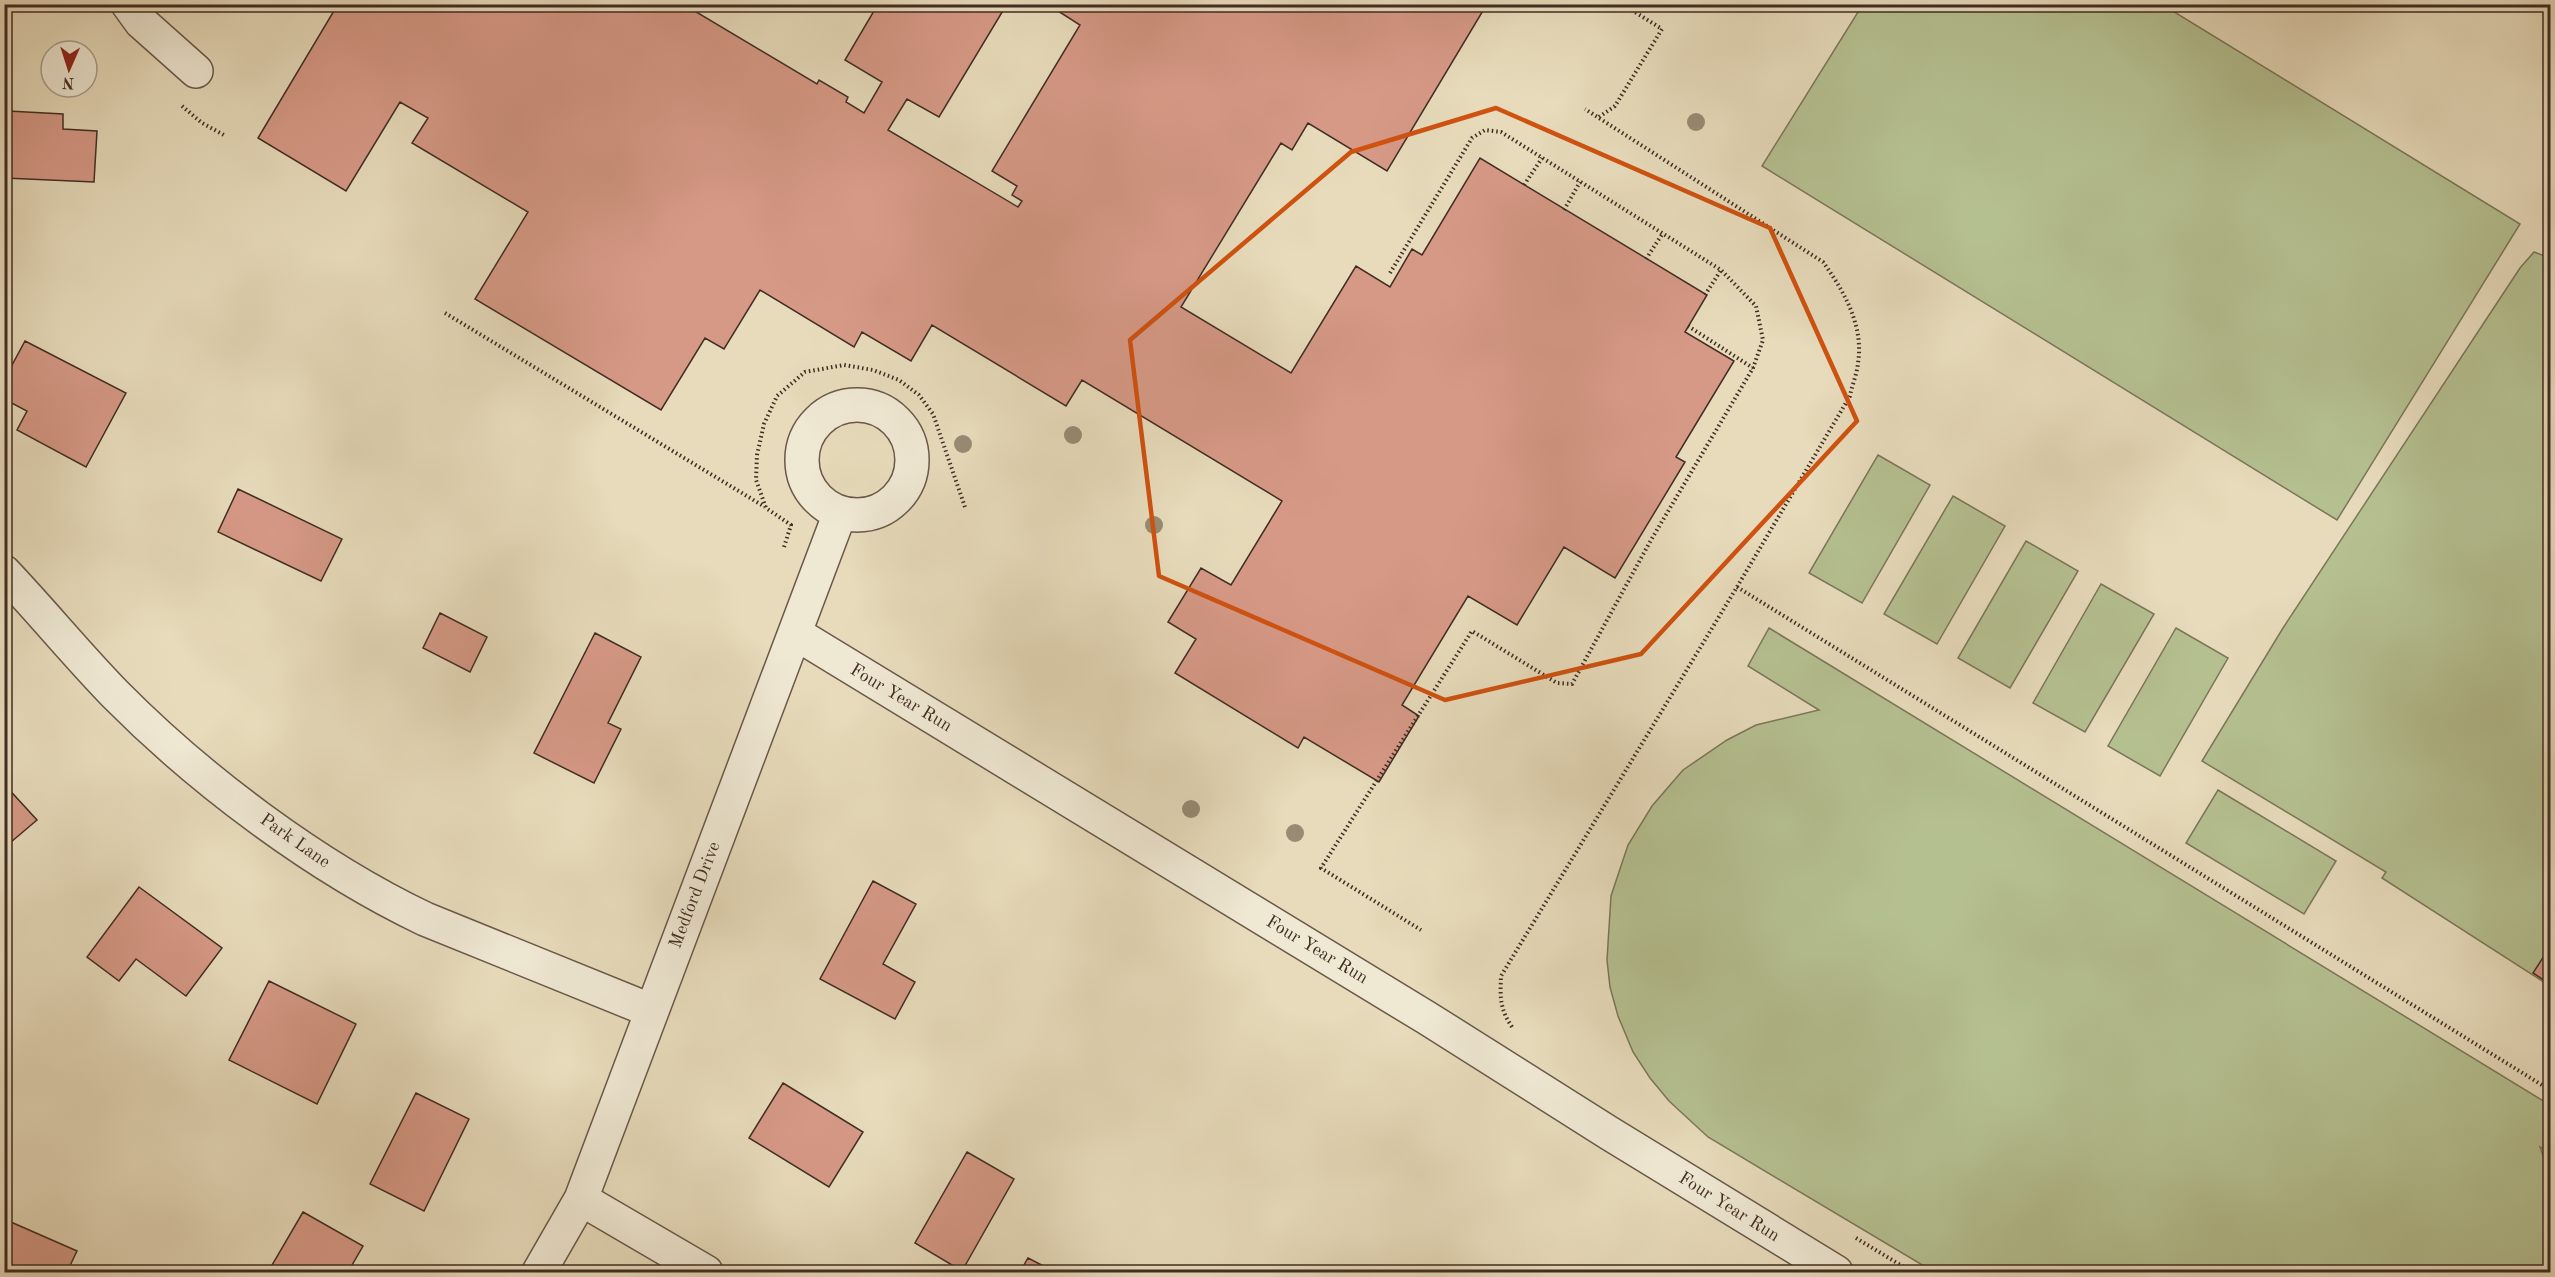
<svg xmlns="http://www.w3.org/2000/svg" width="2555" height="1277" viewBox="0 0 2555 1277" font-family="'Old Standard TT',serif">
<rect width="100%" height="100%" fill="#e7dbbb"/>
<filter id="stains"><feTurbulence type="fractalNoise" baseFrequency=".00333" numOctaves="4"/><feColorMatrix values="0 0 0 0 .2 0 0 0 0 .09 0 0 0 0 .02 0 0 0 .5 -.17"/></filter>
<radialGradient id="worn" r=".72"><stop offset=".6" stop-color="#630" stop-opacity="0"/><stop offset="1" stop-color="#630" stop-opacity=".3"/></radialGradient>
<!-- green -->
<path fill="#b5c091" stroke="#7b765a" stroke-width="1.5" d="M1863,4L2163,5L2520,224L2337,520L1762,166Z
M2534,252L2550,258V986L2382,878L2386,872L2202,761L2283,628L2520,268Z
M1878,455L1930,485L1862,603L1809,573Z
M1953,496L2005,526L1937,644L1884,614Z
M2026,541L2078,571L2010,688L1958,658Z
M2101,584L2154,614L2085,732L2033,703Z
M1769,628L2550,1105V1153L2540,1147L2550,1175V1272H1934L1708,1137L1669,1101L1650,1078L1633,1052L1618,1016L1610,987L1607,960L1611,896L1628,845L1652,806L1683,770L1727,740L1756,725L1819,710L1748,666Z
M2176,628L2228,658L2160,776L2108,746Z
M2218,790L2336,861L2304,914L2186,843Z"/>
<!-- building -->
<path fill="#d69986" stroke="#412d24" stroke-width="1.5" d="M338,4H683L817,84L819,80L848,97L846,102L864,113L882,82L845,60L878,4H1007L939,117L907,99L888,130L1018,207L1022,201L1012,195L1017,186L992,171L1080,25L1047,4H1487L1387,171L1308,123L1292,150L1281,143L1181,307L1291,373L1356,266L1390,287L1412,249L1422,255L1480,158L1707,295L1685,332L1734,361L1676,457L1685,462L1615,578L1564,547L1517,625L1468,596L1402,705L1419,716L1379,782L1304,737L1298,748L1175,673L1196,639L1168,622L1201,568L1231,585L1282,501L1082,380L1066,406L932,325L911,361L862,332L854,347L760,290L724,349L705,338L661,410L475,299L528,212L412,143L428,118L400,102L346,191L258,138Z
M8,111L63,114V129L97,131L94,182L5,178Z
M25,341L126,393L86,467L17,430L27,411L4,399V380Z
M238,489L342,539L321,581L218,532Z
M440,613L487,637L470,672L423,648Z
M595,633L641,657L608,723L621,729L594,783L534,753Z
M4,784L37,820L4,848Z
M873,881L916,904L883,964L915,982L895,1019L820,979Z
M139,887L222,948L186,996L136,959L119,981L87,957Z
M2544,956L2550,959V984L2533,973Z
M269,981L356,1024L317,1104L229,1060Z
M783,1083L863,1132L829,1187L749,1138Z
M416,1093L469,1119L424,1211L370,1184Z
M967,1152L1014,1179L962,1271L915,1243Z
M303,1212L363,1246L348,1272H268Z
M4,1219L77,1251L67,1272H4Z
M1028,1258L1055,1272H1020Z"/>
<g fill="none" stroke-linecap="round" stroke-linejoin="round">
<!-- minor casing -->
<g stroke="#6a584a" stroke-width="36">
<path id="minor" d="M128,4L141,22L196,71
M802 460a55 55 0 1 1 110 0a55 55 0 1 1-110 0Z
M4,572C42,612 77,655 115,694C200,780 316,867 425,919L652,1011
M795,633L1427,1018L1609,1133L1836,1272
M581,1199L706,1272
M539,1272L581,1199L840,513"/>
</g>
<!-- path -->
<path stroke="#412d24" stroke-width="4" stroke-dasharray="1.5 3" stroke-linecap="butt" d="M182,106L202,123L224,135
M1599,117L1615,106L1662,29L1622,4
M1524,185L1542,158
M1564,210L1580,182
M1646,259L1663,233
M1390,273L1472,138L1485,130L1501,132L1721,270L1756,306L1763,340L1753,368L1651,540L1572,684L1557,683L1472,631L1321,868L1421,930
M1705,295L1721,270
M445,313L765,507
M1688,326L1753,368
M784,547L791,525L766,508L756,480L757,455L764,424L777,396L805,372L844,365L873,370L899,380L919,395L933,414L965,507
M1737,587L2550,1090
M1512,1027C1500,1009 1500,998 1501,976L1737,587L1850,396C1852,385 1857,374 1858,363C1864,326 1844,291 1823,262L1585,109
M1856,1238L1912,1272"/>
<!-- minor -->
<use href="#minor" stroke="#efe8d3" stroke-width="33"/>
</g>
<!-- trees -->
<g fill="#988b74">
<circle cx="1696" cy="122" r="9"/>
<circle cx="1073" cy="435" r="9"/>
<circle cx="963" cy="444" r="9"/>
<circle cx="1154" cy="525" r="9"/>
<circle cx="1191" cy="809" r="9"/>
<circle cx="1295" cy="833" r="9"/>
</g>
<!-- marked area -->
<path fill="none" stroke="#cf5210" stroke-width="4.5" stroke-linejoin="round" d="M1496,108L1770,228L1857,421L1641,654L1445,700L1159,576L1130,340L1351,152Z"/>
<g text-anchor="middle" dominant-baseline="central" stroke-width="5" stroke-linejoin="round" paint-order="stroke">
<!-- street labels -->
<g font-size="18" fill="#412d24" stroke="#efe8d3">
<text transform="translate(901 698) rotate(31)">Four Year Run</text>
<text transform="translate(295 841) rotate(35)">Park Lane</text>
<text transform="translate(695 895) rotate(-69)">Medford Drive</text>
<text transform="translate(1317 950) rotate(31)">Four Year Run</text>
<text transform="translate(1729 1207) rotate(32)">Four Year Run</text>
</g>
</g>
<!-- margin -->
<rect width="2555" height="1277" fill="none" stroke="#e7dbbb" stroke-width="24"/>
<rect x="6" y="6" width="2543" height="1265" fill="none" stroke="#412d24" stroke-width="3"/>
<rect x="12" y="12" width="2531" height="1253" fill="none" stroke="#412d24" stroke-width="1.5"/>
<!-- north arrow -->
<g transform="translate(69 69) rotate(183)"><circle r="28" fill="#efe8d3" stroke="#a99d8d" stroke-width="1.5"/>
<path d="M0-4.5L10 22L0 15L-10 22Z" fill="#8f2418"/>
<text y="-9" font-size="16" font-weight="bold" text-anchor="middle" fill="#412d24">N</text>
</g>
<rect width="100%" height="100%" filter="url(#stains)"/>
<rect width="100%" height="100%" fill="url(#worn)"/>
</svg>
